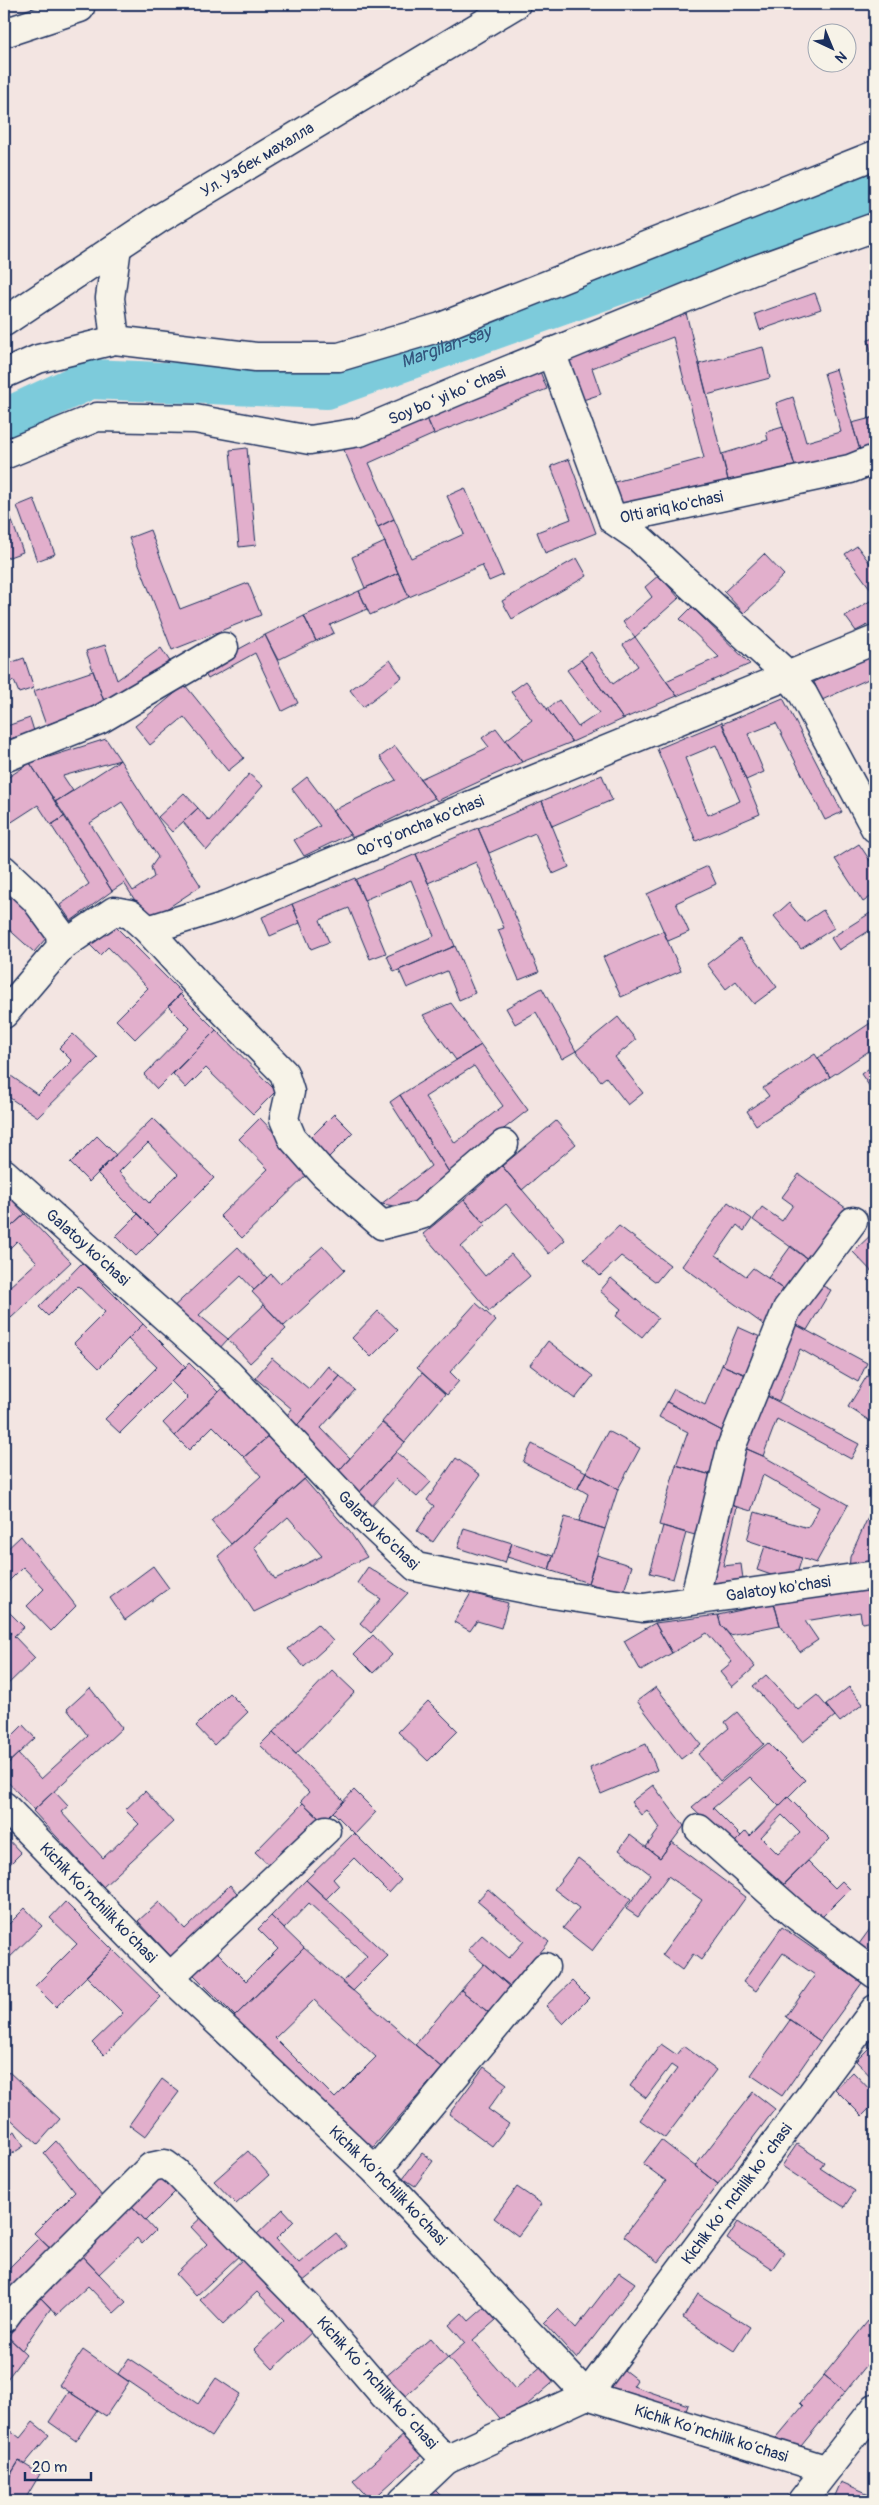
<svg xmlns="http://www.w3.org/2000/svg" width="879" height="2505" viewBox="0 0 879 2505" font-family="Pangolin,sans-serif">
<rect width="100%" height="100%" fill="#f3e5e2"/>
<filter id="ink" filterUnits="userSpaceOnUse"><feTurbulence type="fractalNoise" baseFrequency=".02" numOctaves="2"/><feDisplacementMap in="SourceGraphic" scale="10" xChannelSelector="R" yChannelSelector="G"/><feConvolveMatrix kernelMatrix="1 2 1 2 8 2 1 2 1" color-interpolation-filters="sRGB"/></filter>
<g filter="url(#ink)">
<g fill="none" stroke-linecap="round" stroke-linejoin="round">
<!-- river -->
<path stroke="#7dcbdb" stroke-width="40" id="s1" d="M4,419L90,379L327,389L875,193"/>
</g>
<!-- building -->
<path fill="#e2afcc" stroke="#1b2f5e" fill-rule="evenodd" d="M815,293L821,309L760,330L755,314Z
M686,313L729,484L619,513L611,483L704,458L673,337L592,368L601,394L583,400L569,360Z
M875,338V367L868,340Z
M763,347L770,378L707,395L699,364Z
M539,369L547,389L434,434L425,414Z
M836,369L862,457L798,476L776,403L793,397L806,442L841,432L824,373Z
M425,414L434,434L369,463L394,519L378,527L344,450Z
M875,417V452L862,457L852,423Z
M783,427L795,466L729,484L722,454L768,440L766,432Z
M247,448L256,545L239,547L230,450Z
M569,459L596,533L545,553L537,532L571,519L551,466Z
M465,488L503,575L489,581L482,565L409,597L378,527L394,519L411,558L464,534L447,496Z
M34,499L55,554L37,561L17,506Z
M7,507L23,552L4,559V508Z
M150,530L180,609L248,583L261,615L172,650L129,538Z
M385,542L398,573L365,588L352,557Z
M857,546L875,570V595L845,554Z
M764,554L784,575L744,613L724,592Z
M577,558L587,576L512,619L502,601Z
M398,573L409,597L370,615L359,591Z
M659,575L679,598L635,637L623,622L652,597L645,587Z
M359,591L367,609L330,625L334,633L316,641L304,616Z
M875,598V621L856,631L845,616Z
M692,607L750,664L677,696L666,681L719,657L680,619Z
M304,616L316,641L278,660L265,635Z
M265,635L298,703L282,711L255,653L208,679L202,669Z
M635,637L677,696L623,719L581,660L591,652L613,684L638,666L623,645Z
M105,645L117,680L161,648L171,663L105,704L86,651Z
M875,655V676L822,700L814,682Z
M24,658L34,688L19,693L14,681L4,684V665Z
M390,660L402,677L363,707L350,690Z
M581,660L623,719L572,742L547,709L559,700L578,727L599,713L567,670Z
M93,671L105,704L46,725L34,691Z
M526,681L572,742L522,762L506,740L532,720L511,692Z
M185,685L244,758L228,771L184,717L150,745L135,726Z
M783,698L842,812L825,820L776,723L748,734L764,772L746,780L722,724Z
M30,718L34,731L4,741V727Z
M722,722L760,814L696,841L657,749ZM716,745L740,801L708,815L685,758Z
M496,728L522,762L437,801L420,779L489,747L482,738Z
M106,739L120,760L63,776L73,791L55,802L30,763Z
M395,746L435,798L353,838L332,811L396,780L380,757Z
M120,760L201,886L148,921L124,883L112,891L55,802ZM122,802L158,857L151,867L154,877L133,891L90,823Z
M30,763L65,816L51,825L38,805L4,827V780Z
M249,774L263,786L207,850L183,822L198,808L209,821Z
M602,775L612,800L552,826L542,801Z
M307,777L350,834L304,856L294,840L320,826L292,789Z
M184,793L198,808L172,832L158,817Z
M542,801L569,867L553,874L535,833L489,853L478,828Z
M65,816L112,891L71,921L60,905L89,884L51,825Z
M478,828L539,972L519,980L498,930L504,928L476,862L428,883L416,854Z
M859,844L875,868V894L863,902L835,859Z
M416,854L455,946L394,972L387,956L434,936L411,880L364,900L355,880Z
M708,866L716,884L676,903L689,932L668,941L647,894Z
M355,878L386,953L370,959L349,908L320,920L329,942L311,949L292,904Z
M11,890L54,929L34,952L4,925V898Z
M789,903L805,922L823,910L834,928L801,949L774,916Z
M292,904L300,923L270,936L262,917Z
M875,910V927L839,950L831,938Z
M109,920L182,993L135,1039L116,1020L148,988L108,947L100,955L87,942Z
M663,931L681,971L621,997L603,957Z
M740,939L777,987L754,1004L736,981L726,989L707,964Z
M455,946L475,993L459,1000L447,971L407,988L399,970Z
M542,988L576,1051L562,1059L536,1012L515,1024L506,1008Z
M180,994L216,1030L157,1089L144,1075L190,1028L168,1006Z
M451,1003L481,1045L456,1060L423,1015Z
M618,1017L636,1040L615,1057L643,1093L628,1105L606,1077L601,1081L576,1051Z
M875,1020V1047L830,1077L818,1058Z
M216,1030L276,1091L253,1114L206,1068L186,1088L173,1074Z
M73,1034L98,1058L38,1117L4,1094V1071L38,1095L72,1061L59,1048Z
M481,1045L528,1110L449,1172L400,1095ZM474,1066L503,1106L455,1143L425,1097Z
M815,1054L830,1077L756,1125L747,1111L769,1096L763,1088Z
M875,1064V1088L872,1090L861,1074Z
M400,1095L452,1177L409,1208L381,1204L431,1166L390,1102Z
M334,1114L353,1133L326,1160L307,1141Z
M153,1118L214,1178L158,1234L97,1173ZM148,1143L178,1174L149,1203L119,1172Z
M260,1118L311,1171L242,1238L220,1216L268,1169L239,1139Z
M556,1121L576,1144L522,1190L502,1166Z
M97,1136L116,1155L89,1182L70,1163Z
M502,1166L565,1240L549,1254L506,1204L484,1223L464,1200Z
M799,1174L850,1211L813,1263L753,1220L762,1207L782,1221L793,1205L782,1197Z
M4,1191L25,1214L4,1233Z
M464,1200L485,1225L461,1247L485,1276L511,1254L530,1276L489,1311L423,1234Z
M728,1202L752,1219L744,1231L737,1225L716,1255L746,1276L753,1268L791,1294L767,1327L682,1266Z
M25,1214L71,1262L11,1318L4,1311V1281L9,1287L37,1262L17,1241L4,1254V1233Z
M138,1214L158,1234L136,1256L116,1236Z
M619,1226L670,1265L656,1282L621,1256L600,1276L584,1259Z
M875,1231V1275L853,1252Z
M323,1246L345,1270L284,1326L252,1292L271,1274L280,1284Z
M791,1246L813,1263L791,1294L768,1278Z
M238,1247L267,1278L254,1290L241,1276L199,1315L228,1339L218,1350L169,1311Z
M82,1263L143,1324L99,1368L74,1343L105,1312L78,1286L48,1316L39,1307Z
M611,1278L658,1318L642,1337L616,1316L621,1309L600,1291Z
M813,1281L831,1290L807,1330L789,1321Z
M476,1303L496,1321L450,1372L459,1381L447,1395L417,1368Z
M264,1305L286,1329L250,1363L228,1339Z
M378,1311L398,1330L371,1357L352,1338Z
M789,1321L867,1363L858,1382L800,1349L779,1401L761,1393Z
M143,1324L186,1367L120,1433L105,1419L157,1367L128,1339Z
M738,1327L767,1340L751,1377L722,1365Z
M548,1341L593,1376L575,1399L530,1365Z
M272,1358L309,1389L328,1366L340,1376L293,1430L283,1420L292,1409L255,1378Z
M189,1363L218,1392L175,1436L163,1423L188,1398L171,1381Z
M722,1365L751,1377L728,1434L667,1402L674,1389L705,1405Z
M422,1373L445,1394L405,1442L382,1422Z
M340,1376L355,1390L321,1428L350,1458L335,1475L293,1430Z
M867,1376L875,1381V1412L870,1421L848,1407Z
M223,1387L270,1435L244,1457L213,1426L189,1450L175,1436Z
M761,1393L859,1444L851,1459L777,1419L763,1456L740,1446Z
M667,1402L728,1434L711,1475L676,1465L688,1432L659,1417Z
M382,1423L405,1442L357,1495L335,1475Z
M608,1431L640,1448L618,1489L586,1472Z
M270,1435L307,1477L231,1544L211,1521L261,1476L244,1457Z
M532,1444L586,1472L577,1490L523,1462Z
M740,1446L763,1456L848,1505L816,1563L747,1540L755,1512L808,1528L819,1507L763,1475L751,1511L721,1502Z
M396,1452L431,1482L417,1497L396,1479L371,1507L357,1495Z
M456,1458L480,1475L433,1542L417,1531L434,1506L427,1500Z
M676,1465L711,1475L695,1535L659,1525Z
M586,1472L618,1489L605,1529L579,1521L588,1494L578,1488Z
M304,1479L350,1532L367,1557L254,1612L218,1556ZM288,1517L322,1556L275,1579L254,1547Z
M721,1502L737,1507L723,1566L741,1564L743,1579L700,1585Z
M870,1513L875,1515V1541L870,1552L875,1553V1570L849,1572L850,1557Z
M565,1517L605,1529L588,1583L549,1570Z
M663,1526L686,1533L673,1579L650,1573Z
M464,1528L512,1543L505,1563L458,1548Z
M21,1536L76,1606L51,1631L27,1606L44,1589L23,1567L4,1586V1552Z
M512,1543L553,1556L549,1570L507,1557Z
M765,1546L802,1558L794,1583L757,1570Z
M597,1555L632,1566L623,1594L588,1583Z
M153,1566L169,1588L125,1620L110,1598Z
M368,1567L408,1593L371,1633L360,1623L381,1599L357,1583Z
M873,1587L875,1621L862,1623L860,1612L805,1621L818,1640L800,1652L780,1625L774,1603Z
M471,1593L508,1603L501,1628L477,1621L470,1631L454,1622Z
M774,1603L780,1625L730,1635L721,1625L718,1615Z
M4,1607L24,1627L14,1636L35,1658L4,1688V1640L11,1633L4,1625Z
M718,1615L721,1625L755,1667L732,1687L720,1672L732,1662L707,1633L672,1653L655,1623Z
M655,1623L672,1653L641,1671L624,1641Z
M317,1624L333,1641L304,1667L288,1649Z
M373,1635L392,1655L373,1673L354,1654Z
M332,1670L355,1692L296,1754L273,1732Z
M766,1675L798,1710L817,1695L835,1716L803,1742L753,1686Z
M656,1687L701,1744L681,1759L637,1701Z
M849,1687L863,1704L840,1722L826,1705Z
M90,1688L122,1728L34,1810L4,1778V1767L18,1754L41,1779L88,1736L67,1709Z
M229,1693L248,1712L214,1745L196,1726Z
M428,1701L458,1731L428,1761L398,1732Z
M737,1712L764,1744L720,1781L698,1754L729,1728L725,1722Z
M23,1725L35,1738L4,1767V1729L11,1737Z
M273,1732L344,1801L323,1822L301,1801L309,1792L260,1745Z
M768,1743L805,1780L779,1806L750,1777L713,1808L741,1836L732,1845L692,1807Z
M646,1744L657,1770L601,1794L590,1768Z
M653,1785L684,1826L660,1858L646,1847L660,1828L647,1810L641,1815L631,1802Z
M354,1790L376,1812L355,1834L333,1812Z
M54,1791L68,1806L61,1812L103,1858L139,1824L125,1810L145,1791L173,1822L103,1887L33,1811Z
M788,1797L830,1839L775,1893L730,1847L746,1831L750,1836ZM782,1815L800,1833L778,1854L761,1837Z
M303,1803L323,1822L275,1871L255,1852Z
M354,1833L401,1880L389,1893L354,1858L333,1879L339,1886L326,1899L306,1880Z
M4,1835L21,1853L4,1870Z
M630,1835L660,1858L672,1842L746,1897L701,1960L693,1954L682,1970L662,1955L702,1900L668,1876L638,1917L626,1909L650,1874L619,1850Z
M578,1858L631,1899L592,1951L563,1928L579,1908L554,1889Z
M808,1861L835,1888L842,1881L850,1889L818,1921L783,1886Z
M306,1880L388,1956L353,1991L342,1982L367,1956L309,1903L284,1929L271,1916Z
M230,1885L243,1900L177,1963L138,1921L159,1902L185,1929Z
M488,1889L549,1942L511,1987L468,1950L482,1935L509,1958L524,1941L477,1901Z
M65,1902L113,1950L56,2007L35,1986L77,1944L50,1918Z
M25,1908L42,1926L4,1963V1929Z
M271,1916L304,1948L235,2016L191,1972L214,1949L246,1981L278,1949L258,1929Z
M782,1927L862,1983L820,2041L786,2017L815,1975L783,1953L756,1991L743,1982Z
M870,1929L875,1932V1962L856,1948Z
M304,1948L442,2068L368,2153L233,2018ZM314,2000L376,2057L335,2098L275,2038Z
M113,1950L161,1997L104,2055L92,2043L123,2013L86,1976Z
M484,1964L511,1987L489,2013L461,1990Z
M572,1981L589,1998L563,2024L546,2006Z
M461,1990L489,2013L442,2068L415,2045Z
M790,2020L820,2041L782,2096L751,2075Z
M661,2044L677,2055L684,2046L716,2070L665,2138L640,2120L677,2069L671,2065L646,2098L630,2086Z
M870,2047L875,2052V2081L856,2061Z
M484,2067L507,2084L488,2109L509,2124L492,2146L449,2114Z
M9,2072L60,2119L38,2144L4,2113V2078Z
M853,2072L875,2095V2103L862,2116L835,2089Z
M162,2079L179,2092L145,2137L129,2125Z
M753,2092L775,2109L718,2184L695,2166Z
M15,2131L24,2146L4,2159V2137Z
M661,2140L718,2184L658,2262L624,2236L666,2181L643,2164Z
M56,2141L108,2203L56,2254L34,2233L75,2192L44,2153Z
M797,2144L824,2162L820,2168L855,2191L844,2207L782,2166Z
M248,2151L269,2175L236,2204L214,2181Z
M422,2153L433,2161L415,2186L403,2178Z
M162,2173L178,2189L146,2221L130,2204Z
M517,2187L542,2204L518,2236L494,2218Z
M130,2204L155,2231L142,2244L137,2238L99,2274L79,2253Z
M283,2209L294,2221L276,2239L299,2263L336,2233L347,2246L297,2286L252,2239Z
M205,2214L242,2253L196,2296L176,2274L207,2244L191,2227Z
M738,2222L784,2252L772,2269L727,2239Z
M39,2238L56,2254L4,2306V2273Z
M79,2253L126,2302L114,2313L88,2286L57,2315L37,2294Z
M246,2256L315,2329L273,2369L254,2349L284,2320L257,2292L223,2324L200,2300Z
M619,2272L635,2283L577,2359L544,2323L558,2309L576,2328Z
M37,2294L51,2308L22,2350L8,2337Z
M698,2294L750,2327L734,2351L683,2318Z
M485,2307L496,2320L473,2340L515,2389L544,2364L557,2379L505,2424L448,2358L465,2343L449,2325L462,2313L469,2321Z
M868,2321L875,2327V2355L845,2392L824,2375Z
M8,2337L26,2354L4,2383V2343Z
M431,2338L448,2358L402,2399L384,2378Z
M83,2350L129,2382L106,2416L59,2385Z
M129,2358L198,2404L216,2378L240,2394L211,2437L118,2374Z
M624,2370L637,2380L633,2386L688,2405L682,2423L602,2396Z
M824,2375L845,2392L797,2451L772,2443L803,2406L800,2403Z
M69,2392L97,2410L76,2441L49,2422Z
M33,2422L49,2435L24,2465L19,2461L12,2472L4,2466V2425L20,2438Z
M407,2432L425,2452L371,2501L353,2481Z
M19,2461L40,2474L24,2501H4V2486Z
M841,2482L874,2496L872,2501H843L834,2498Z
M432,2487L446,2501H417Z"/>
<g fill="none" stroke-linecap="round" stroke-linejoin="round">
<!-- minor casing -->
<g stroke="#1b2f5e" stroke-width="31">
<g id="minor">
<path d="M4,33L80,8"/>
<path id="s2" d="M4,322L157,220L516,4"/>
<path d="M115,340L110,298L117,247"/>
<path id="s3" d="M551,352L613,520L850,469L875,459"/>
<path d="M4,374L38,359L115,340L256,357H339L441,327L875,155"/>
<path d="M4,455L97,417L195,419L310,440L360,432L469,386L752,271L875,227"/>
<path d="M613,520L639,538L787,674L803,694L875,828"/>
<path d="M4,758L99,720L224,647"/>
<path d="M4,870L35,899L60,933L61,947L4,1014"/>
<path d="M148,930L197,984L284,1073L290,1092L284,1119L292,1138L324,1174L382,1225L421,1215L504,1144"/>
<path id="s4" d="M61,947L114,911L130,914L148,930L227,905L875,640"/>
<path id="s5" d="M4,1173L229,1374L362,1516L416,1567L546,1593L643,1608L875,1575"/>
<path d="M694,1600L732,1445L787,1309L853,1221"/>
<path id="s6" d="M4,1806L170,1977L376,2171L587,2395L825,2469"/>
<path d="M699,1829L797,1916L875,1974"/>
<path d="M170,1977L326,1830"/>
<path d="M376,2171L545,1967"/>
<path d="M4,2318L15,2303L151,2167L165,2164L176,2172L311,2310L383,2394L446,2460L587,2395L875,2009"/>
<path d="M403,2501L446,2460"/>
<path d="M802,2501L875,2408"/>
</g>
</g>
<!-- minor -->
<use href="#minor" stroke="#f7f3e8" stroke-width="28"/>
</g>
</g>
<g text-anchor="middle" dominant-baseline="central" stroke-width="4.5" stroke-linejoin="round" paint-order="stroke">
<!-- street labels -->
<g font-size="16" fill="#1b2f5e" stroke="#f7f3e8">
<text stroke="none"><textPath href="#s2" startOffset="301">Ул. Узбек махалла</textPath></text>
<text transform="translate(447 396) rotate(-23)">Soy boʻyi koʻchasi</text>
<text stroke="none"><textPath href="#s3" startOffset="239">Olti ariq ko'chasi</textPath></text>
<text stroke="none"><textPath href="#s4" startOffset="396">Qo‘rg‘oncha ko‘chasi</textPath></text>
<text stroke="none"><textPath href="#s5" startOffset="112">Galatoy ko'chasi</textPath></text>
<text stroke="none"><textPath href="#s5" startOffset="518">Galatoy ko'chasi</textPath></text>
<text stroke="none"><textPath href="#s5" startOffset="938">Galatoy ko'chasi</textPath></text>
<text stroke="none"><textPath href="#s6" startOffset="135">Kichik Ko‘nchilik ko‘chasi</textPath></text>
<text stroke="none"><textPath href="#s6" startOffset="540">Kichik Ko‘nchilik ko‘chasi</textPath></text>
<text transform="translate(737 2194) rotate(-53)">Kichik Koʻnchilik koʻchasi</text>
<text transform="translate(377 2383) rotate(48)">Kichik Koʻnchilik koʻchasi</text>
<text stroke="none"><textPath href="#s6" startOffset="959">Kichik Ko‘nchilik ko‘chasi</textPath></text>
</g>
<!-- water labels -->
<g font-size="18" font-style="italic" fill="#34567d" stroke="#f7f3e8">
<text stroke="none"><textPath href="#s1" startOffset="458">Margilan-say</textPath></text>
</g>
</g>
<!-- margin -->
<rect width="879" height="2505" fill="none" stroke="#f7f3e8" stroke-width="20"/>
<rect x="10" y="10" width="859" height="2485" fill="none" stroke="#1b2f5e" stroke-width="2" filter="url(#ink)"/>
<!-- north arrow -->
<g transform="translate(832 48) rotate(136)"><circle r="24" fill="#f7f3e8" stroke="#9fa5b1"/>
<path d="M0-4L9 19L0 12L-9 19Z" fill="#1b2f5e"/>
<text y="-8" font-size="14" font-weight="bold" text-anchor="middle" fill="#1b2f5e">N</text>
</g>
<!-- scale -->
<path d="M25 2472v8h66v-8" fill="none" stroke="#1b2f5e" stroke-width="2.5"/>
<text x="32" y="2472" font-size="15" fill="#1b2f5e" stroke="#f7f3e8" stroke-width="4" paint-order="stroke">20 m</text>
</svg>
